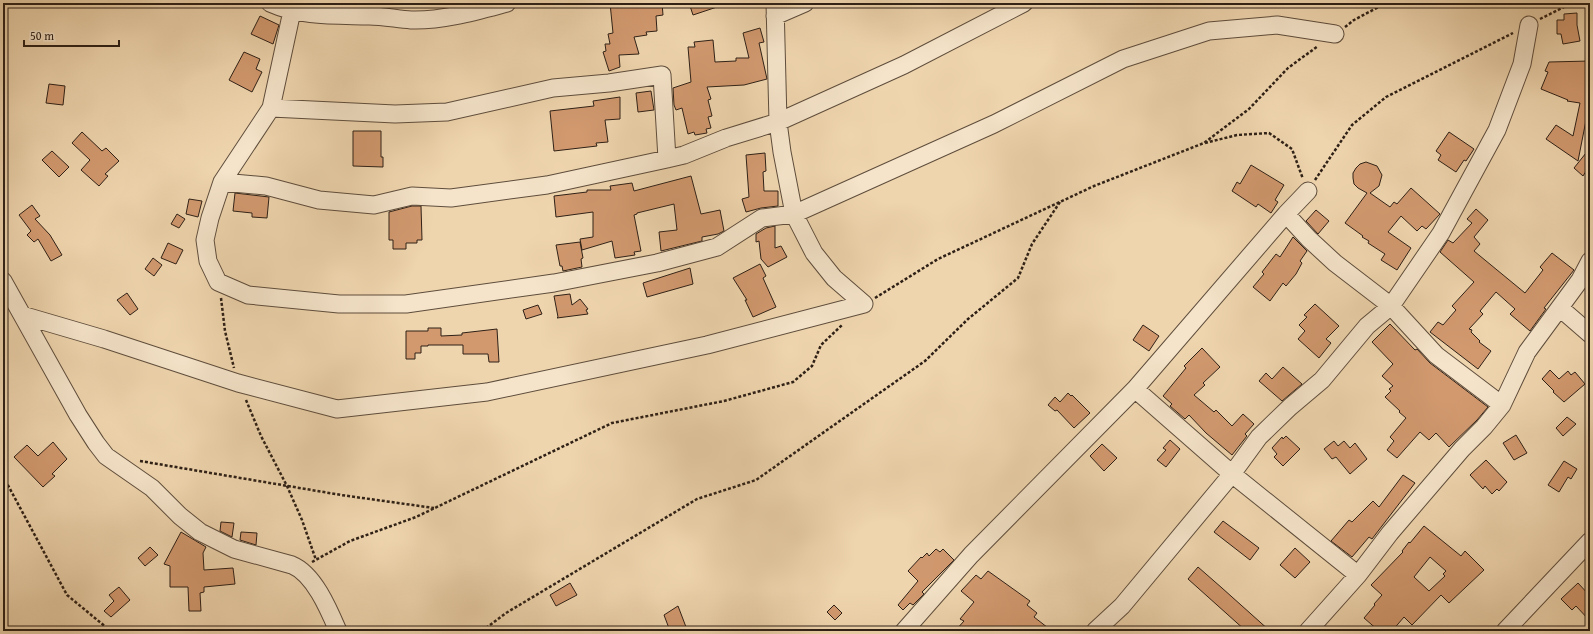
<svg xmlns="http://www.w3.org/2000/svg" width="1593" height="634" viewBox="0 0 1593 634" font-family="'Gentium Book Plus',serif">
<rect width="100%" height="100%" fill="#efd5ae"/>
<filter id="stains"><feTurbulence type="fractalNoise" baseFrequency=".005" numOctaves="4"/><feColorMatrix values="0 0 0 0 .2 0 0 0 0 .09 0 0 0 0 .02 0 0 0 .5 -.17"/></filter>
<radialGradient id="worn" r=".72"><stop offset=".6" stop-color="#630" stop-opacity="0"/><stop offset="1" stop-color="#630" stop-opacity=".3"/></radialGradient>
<!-- building -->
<path fill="#d2996f" stroke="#2e2016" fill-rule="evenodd" d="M610,3H662L663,15L656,16L657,31L646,32L647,35L634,37L639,54L619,55L620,67L609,71L603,52L606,51L605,44H610L608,34L613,33Z
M689,3H722L723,5L693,15Z
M1577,13V25L1580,41L1563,44L1561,34H1557V20H1564V14Z
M260,16L279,25L273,44L251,34Z
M760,28L764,42L759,43L767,79L744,85L707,87L711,99L708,100L712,116L708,117L711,128L706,129L707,133L695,135L694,132L688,134L682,108L676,110L674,105L673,88L691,82L688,47H695L694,42L713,40L715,62L736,61V58H749L743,33Z
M244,52L260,59L256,69L262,72L252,92L229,80Z
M1590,61V100L1578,161L1546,139L1556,125L1573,136L1580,103L1567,101L1568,100L1541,89L1548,72L1545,71L1549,62Z
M49,84L65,86L63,105L46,103Z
M651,91L654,110L638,112L636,93Z
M620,97V119L605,120L608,142L596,143L597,146L554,151L550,111L594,106L593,101Z
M353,131H381V157H383V167L353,166Z
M82,132L102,151L106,148L119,161L105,174L108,176L99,186L81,170L90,160L72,143Z
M1449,132L1474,149L1466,161L1464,160L1456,172L1438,160L1441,155L1436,151Z
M1590,148V165L1583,176L1574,168Z
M52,151L69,167L59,177L42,160Z
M765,153L766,171L763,172L764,191H778V206L761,208L746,212L742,199L749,197L746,155Z
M1366,162L1377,166L1382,175L1379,186L1370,193L1390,207L1394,202L1397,204L1411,188L1440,214L1426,229L1422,226L1417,231L1401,216L1388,232L1411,248L1397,270L1381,260L1385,254L1368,243L1369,241L1362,237L1363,236L1345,223L1367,193L1358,188L1354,184L1353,178V173L1356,168L1360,164Z
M1251,165L1284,185L1275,200L1278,202L1271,213L1258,204L1256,207L1232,191L1237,182L1240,184Z
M691,176L701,214L720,210L724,231L718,234L702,237V241L661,251L659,232L677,230L674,204L637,213V214L634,215L641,251L634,252L635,255L615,258L612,241L582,250L580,239L593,237V212L556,217L554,196L587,192V190H611L610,186L632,183L634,191Z
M235,193L269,197L267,218L252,217V213L233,211Z
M189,199L202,201L198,217L186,214Z
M32,205L40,216L35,219L50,235L62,255L51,261L38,239L34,242L27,235L31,231L19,215Z
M412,206H421L422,240H417V243H406V249H393V240H389V212Z
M1476,209L1488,220L1474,237L1480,244L1474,251L1525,293L1543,270L1540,267L1552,253L1574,270L1544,308L1546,309L1530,331L1510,314L1515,309L1496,292L1480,311L1483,314L1469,329L1472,330L1471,332L1480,341L1479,342L1491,351L1478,369L1430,332L1438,322L1443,325L1456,310L1452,306L1474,282L1440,252L1448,240L1453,243L1472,223L1467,219Z
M1316,210L1329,221L1318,234L1306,221Z
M177,214L185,219L179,228L171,224Z
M775,226V248L781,246L787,257L768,267L761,259L759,241L756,242V234L766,228Z
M1293,237L1307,251L1300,261L1302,263L1296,274L1286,286L1283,283L1270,301L1253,287L1264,274L1262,272L1276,254L1280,257Z
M580,242L583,258L581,259L582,267L563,271L562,266H560L556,245Z
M168,243L183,250L176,264L161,258Z
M153,258L162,265L154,276L145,269Z
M760,264L766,276L763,278L776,307L753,317L745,300H747L733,278Z
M690,268L693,284L647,297L643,283Z
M127,293L138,309L130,315L117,300Z
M570,294L572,305L580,299L588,309L586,310L588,314L557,318L558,317L554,296Z
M1315,304L1339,326L1326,339L1331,343L1319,358L1298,339L1305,331L1299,325L1307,317L1304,315Z
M538,305L542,314L526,319L523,310Z
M1390,324L1415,350L1417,349L1430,363L1488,407L1477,420L1449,447L1436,433L1429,440L1420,432L1397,458L1387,450L1394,441L1390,437L1406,418L1399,412L1400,411L1385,397L1391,391L1389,389L1393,386L1382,376L1393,364L1372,342Z
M1143,325L1159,336L1149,351L1133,340Z
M428,328H441V336L462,335V333L497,329L499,362H489L488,354H463V345H428V346H421V353H415V359H406V331H428Z
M1202,348L1220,367L1203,383L1205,385L1194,395L1214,412L1216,410L1232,426L1243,414L1254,424L1245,434L1247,436L1232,455L1206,433L1189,415L1185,419L1170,406L1172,404L1163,396L1186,368L1184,366Z
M1283,367L1302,384L1282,401L1259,381L1266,373L1272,379Z
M1550,370L1559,379L1568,371L1571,375L1575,372L1585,384L1564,402L1553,392L1554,391L1542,379Z
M1068,393L1071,396L1072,395L1090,413L1074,428L1057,410L1055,411L1048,405L1055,397L1060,402Z
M1567,417L1576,424L1563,436L1556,428Z
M1516,435L1527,453L1514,460L1503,443Z
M1286,436L1300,449L1283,466L1274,457L1277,454L1272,448L1282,437L1283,439Z
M1170,440L1180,449L1166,467L1157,460L1166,450L1163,448Z
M1334,441L1338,446L1344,441L1350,448L1355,443L1367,459L1350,474L1336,457L1332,459L1324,449Z
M53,442L67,459L52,474L55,476L43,487L14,457L27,445L38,456Z
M1102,444L1117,458L1104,471L1090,456Z
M1486,460L1507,482L1499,491L1497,489L1492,494L1485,486L1483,489L1470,475Z
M1564,461L1577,469L1571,479L1568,477L1559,492L1548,485Z
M1403,475L1415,483L1372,539L1369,537L1352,557L1331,541L1349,520L1352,522L1373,501L1379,507Z
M1223,521L1259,548L1250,560L1214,532Z
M221,522L234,523L232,537L220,531Z
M1424,526L1461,556L1465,551L1484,570L1449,603L1441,595L1412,625L1404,617L1392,631H1379L1364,618L1375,605L1374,604L1382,595L1371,585L1403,552L1402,551L1409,542L1410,543ZM1430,557L1446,571L1443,574L1445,576L1429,591L1414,577Z
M181,532L206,547L203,553L204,570L233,568L235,584L204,587V592L200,593L201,611H189L188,587H170V566L164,564Z
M241,532L257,533L256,545L240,540Z
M150,547L158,555L145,566L138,558Z
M1295,548L1310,562L1295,578L1280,565Z
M936,549L940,552L943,549L954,560L922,592L924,594L913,605L910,603L903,610L898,605L918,581L908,571L921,557L922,558L927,553L929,556Z
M1198,567L1222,588L1270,631H1246L1188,579Z
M988,571L1030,601L1027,605L1037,613L1034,617L1052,631H955L964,621L960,619L974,602L961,591L976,575L981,579Z
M570,583L577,595L556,606L550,595Z
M1578,583L1590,596V621L1576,606L1572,610L1561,599Z
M119,587L130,600L111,617L104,611L114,601L109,595Z
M834,605L842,613L835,620L827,612Z
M678,606L686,627L675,631H670L664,615Z"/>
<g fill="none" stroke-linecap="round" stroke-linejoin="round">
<!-- minor casing -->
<g stroke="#5e4d3c" stroke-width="19">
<path id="minor" d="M270,3C301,17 335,15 369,16C383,16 397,19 411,20C443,21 477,11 507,3
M775,3L778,122L782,152L794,214L814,253L834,278L864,304
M292,11L271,108L222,182L210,218L205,240L208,261L218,282L248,295L339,304H406L554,283L657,263L717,247L762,218L794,214L994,124L1123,59L1209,31L1277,25L1335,34
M775,16L805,3
M271,108L395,114L447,112L553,88L609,83L662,75L667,159
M222,182L266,186L319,200L374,205L412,196L451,198L547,185L667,159L684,155L726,138L778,122L904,65L1024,3
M1286,214L1309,239L1335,263L1391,306L1436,355L1502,405
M3,281L78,415L96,443L106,456L152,488L180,516L200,532L234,549L292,565C314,574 329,610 338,631
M1560,308L1590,334
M22,315L104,339L238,383L337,409L487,392L707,345L864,304
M1135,389L1232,474L1358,575
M904,631L971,555L1135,389L1286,214L1308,191
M1095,631L1122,606L1232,474L1259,437L1290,407L1322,380L1367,326L1391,306L1441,233L1497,130L1522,64L1529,25
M1308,631L1358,575L1390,533L1462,449L1484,427L1502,405L1527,352L1580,280L1590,261
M1505,631L1590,541"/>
</g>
<!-- path -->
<path stroke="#2e2016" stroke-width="2.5" stroke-dasharray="3 2" stroke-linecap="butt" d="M1540,19L1572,3
M1345,27L1354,20L1386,3
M1205,143L1237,135L1269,133L1292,149L1303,179
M1315,180L1352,125L1386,97L1513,33
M221,298L225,331L234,368
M875,298L938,259L1094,186L1204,143L1249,109L1288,68L1318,46
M246,400L261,436L287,486L302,520L316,560
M140,461L341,495L434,508
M3,476L67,595L107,628L113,631
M312,562L350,541L416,517L612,423L724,401L793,382L812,366L821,345L842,325
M482,631L506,613L697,499L756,480L925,361L968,319L1018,278L1032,244L1060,202"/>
<!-- minor -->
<use href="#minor" stroke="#f5e4ca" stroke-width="17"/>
</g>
<!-- margin -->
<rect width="1593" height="634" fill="none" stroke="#efd5ae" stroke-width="16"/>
<rect x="4" y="4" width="1585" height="626" fill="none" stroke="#2e2016" stroke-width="2"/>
<rect x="8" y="8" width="1577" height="618" fill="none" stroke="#2e2016"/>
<!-- scale -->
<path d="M24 40v6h95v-6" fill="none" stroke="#2e2016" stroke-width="2"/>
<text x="30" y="40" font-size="12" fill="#2e2016" stroke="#f5e4ca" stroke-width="3" paint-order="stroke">50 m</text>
<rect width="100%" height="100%" filter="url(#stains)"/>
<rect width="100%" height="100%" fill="url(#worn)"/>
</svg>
